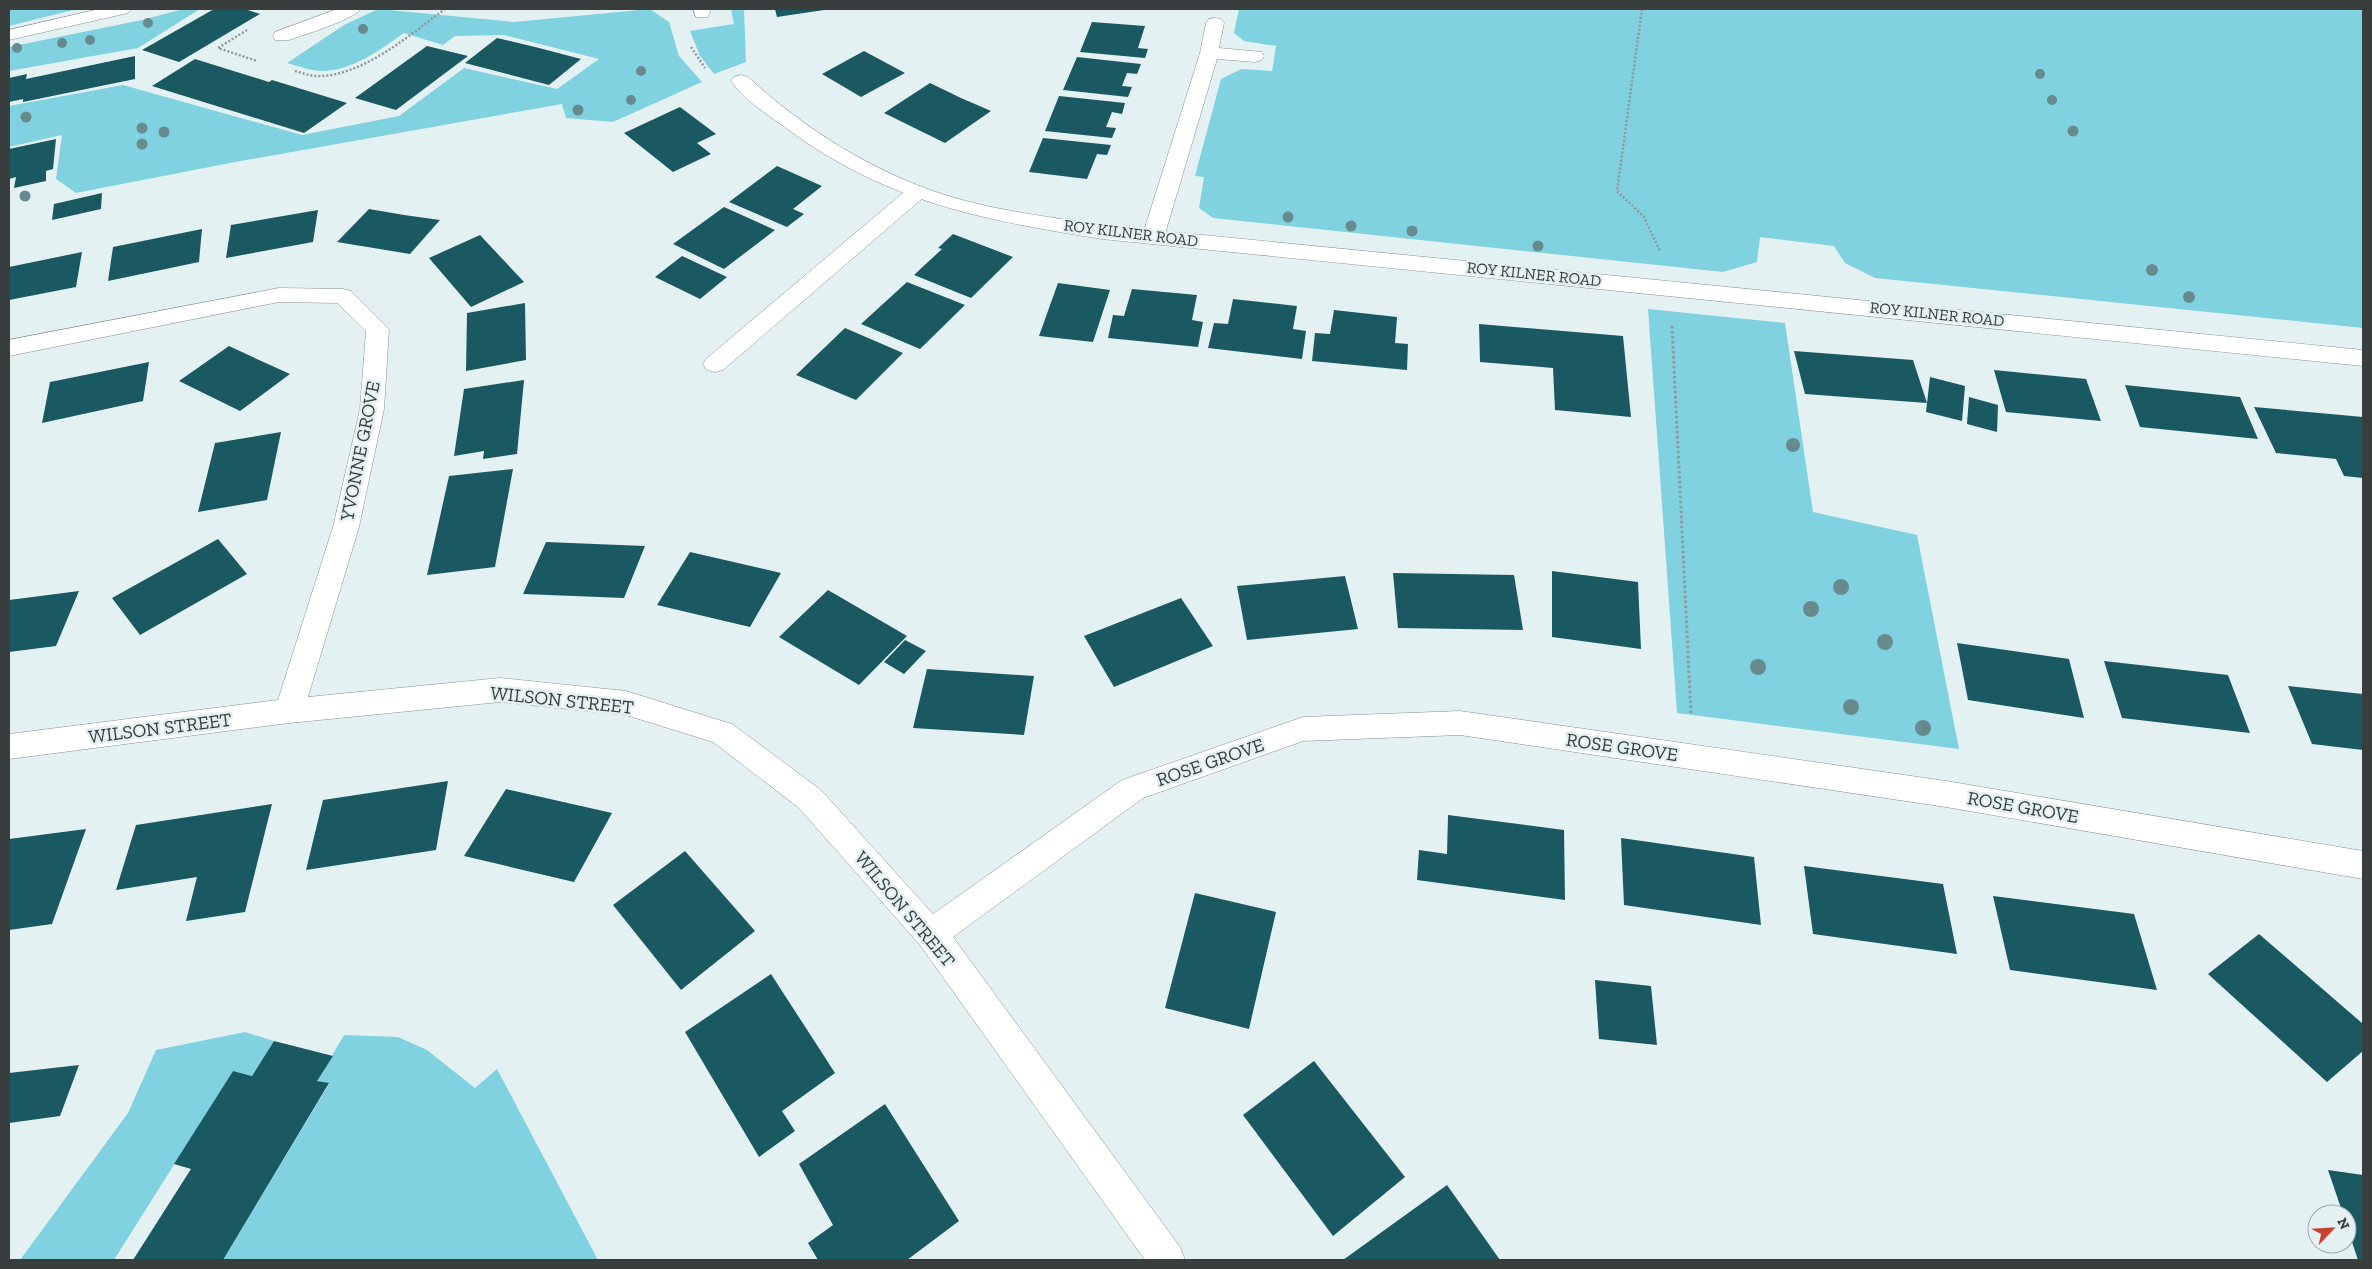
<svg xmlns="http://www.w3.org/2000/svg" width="2372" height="1269" viewBox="0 0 2372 1269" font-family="'Zilla Slab',serif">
<rect width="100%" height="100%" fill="#e4f1f3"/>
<!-- green -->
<path fill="#81d2e0" d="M10,9H77L9,26Z
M183,9H200L138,48L9,71V47L142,20Z
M378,9L514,22L650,9L669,22L679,56L702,82L613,122L566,118L562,104L235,162L76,193L56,179L62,135L9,147V106L123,85L302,135L399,116L464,68L557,89L599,59L504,35L455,36L443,45L404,33C380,50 352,71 322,71C311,71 298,66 287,63L344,25Z
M731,9H744L746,62L714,74L700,56L690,31L734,24Z
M1239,9H2363V328L1875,278L1845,263L1834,246L1760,237L1757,262L1723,272L1213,218L1199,208L1204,177L1195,176L1221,79L1241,69L1272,71L1276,46L1244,41L1234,33Z
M1648,309L1785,323L1813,512L1917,535L1959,749L1677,713Z
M245,1032L274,1041L252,1076L233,1071L114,1260H20L128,1113L156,1050Z
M344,1035L398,1037L427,1050L475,1088L497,1069L598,1260H223L329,1084L317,1081Z"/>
<!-- building -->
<path fill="#1b5962" d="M214,9H245L260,14L179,62L142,50Z
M775,9H823L824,10L777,17Z
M1092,22L1145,26L1138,48L1148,49L1145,58L1080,52Z
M497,38L539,48L581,59L549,85L465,63Z
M427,46L468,56L396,110L355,98Z
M864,51L905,73L861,97L822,74Z
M135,56V79L23,102V99L9,102V78L27,74L26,79Z
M1077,57L1141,64L1137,74L1127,73L1122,86L1132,87L1128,97L1063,90Z
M195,59L269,82L272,80L347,103L304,133L152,86Z
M930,83L961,98L991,111L945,143L884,113Z
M1059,96L1125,103L1122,114L1112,112L1106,127L1116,128L1112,138L1045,131Z
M680,107L716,134L697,143L711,154L673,172L624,133Z
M1043,138L1111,145L1107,155L1097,154L1087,179L1029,172Z
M56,139L53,169L46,171V181L14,188L16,177L9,179V149Z
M777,166L822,186L793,209L804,214L787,227L729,202Z
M102,193L101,209L52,220L54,204Z
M724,207L775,230L724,269L673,244Z
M369,209L404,215L440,220L410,254L337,242Z
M318,210L313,242L226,258L231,225Z
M202,229L199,262L108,281L113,247Z
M953,234L1013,257L971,298L914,275L942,249L938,248Z
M480,235L524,282L471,307L429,258Z
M82,252L76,287L9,300V267Z
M682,256L727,277L700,299L655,277Z
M907,282L965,305L920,349L861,324Z
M1058,283L1110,290L1093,342L1039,336Z
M1132,289L1197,295L1192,320L1203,322L1198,347L1108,338L1113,315L1124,316Z
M1233,299L1297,306L1293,329L1306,331L1302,359L1208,348L1214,323L1228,324Z
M525,303L526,360L466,371L467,313Z
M1334,310L1397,317L1395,343L1408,344L1407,370L1312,361L1315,333L1330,334Z
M1479,324L1623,336L1631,417L1555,410L1553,368L1480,362Z
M845,328L903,353L856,400L796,375Z
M229,346L259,360L290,374L240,411L179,381Z
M1794,351L1913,360L1927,403L1805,394Z
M149,362L143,401L42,423L50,382Z
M1994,370L2086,379L2101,421L2006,412Z
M1930,377L1965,386L1962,421L1926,412Z
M524,380L517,454L483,459L484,451L454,456L464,389Z
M2125,385L2240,397L2258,439L2140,427Z
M1969,397L1998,405L1997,432L1967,424Z
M2254,407L2363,417V478L2344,476L2336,459L2276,453Z
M281,432L267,500L198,512L215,443Z
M513,469L495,567L427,575L449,476Z
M218,539L247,574L140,635L112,598Z
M546,542L595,544L645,546L624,598L523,594Z
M690,552L781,573L750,627L657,605Z
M1552,571L1638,582L1641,649L1552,637Z
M1393,573L1514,575L1523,630L1398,628Z
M1345,576L1358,629L1247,640L1237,586Z
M828,590L907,636L859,685L779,637Z
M79,591L56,646L9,652V600Z
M1181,598L1213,646L1114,687L1084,636Z
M905,640L926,651L904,674L884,662Z
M1957,643L2069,659L2084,718L1968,700Z
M2104,661L2228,675L2250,733L2122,718Z
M927,669L1034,676L1024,735L913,728Z
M2288,686L2363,694V750L2312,744Z
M448,781L436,850L306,870L323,800Z
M506,789L612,813L574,882L464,856Z
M272,804L245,912L186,921L197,877L116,890L136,825Z
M1448,815L1564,830L1565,900L1417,880L1419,850L1447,854Z
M86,829L52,924L9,930V839Z
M1621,838L1754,857L1761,925L1624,905Z
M685,851L755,931L681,990L613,905Z
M1804,866L1943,884L1957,954L1813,934Z
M1195,893L1276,912L1249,1029L1165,1008Z
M1993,896L2134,914L2157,990L2010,970Z
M2259,934L2363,1024V1051L2327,1082L2208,974Z
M771,974L835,1073L782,1111L795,1131L759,1157L685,1032Z
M1595,980L1651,986L1657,1045L1599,1039Z
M274,1041L333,1056L317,1081L329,1083L223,1260H133L191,1169L174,1164L233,1071L252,1076Z
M1314,1061L1405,1177L1333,1236L1243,1115Z
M79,1065L60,1116L9,1123V1073Z
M885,1104L959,1221L907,1260H818L808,1243L833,1225L799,1164Z
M2328,1170L2363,1175V1260H2358L2347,1227V1214H2343Z
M1447,1185L1500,1260H1343Z"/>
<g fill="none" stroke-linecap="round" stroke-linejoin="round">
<!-- lane casing -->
<g stroke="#859092" stroke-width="1">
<path id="lane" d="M337,9H361C353,20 303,35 289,40H275L273,36L275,32Z
M1215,18L1221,19L1224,23L1219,48L1262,52L1264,56L1262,60L1255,62L1217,59L1164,237L1161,242L1153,244L1145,242L1142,237L1200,53L1206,23L1209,19Z
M917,186L924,187L927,192L924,197L723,370L715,372L707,370L703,364L707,358L910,187Z"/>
</g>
<!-- street casing -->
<g stroke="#859092" stroke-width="1">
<path id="street" d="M99,9H131L128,13L9,40V30Z
M693,9H711L708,17H696Z
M741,75L748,77C805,129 871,171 945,195C996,211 1050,217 1102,225L2363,350V366L1102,239C983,220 885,202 786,128C768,115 744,100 731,81L734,77Z
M279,288L343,289L351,291L389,329L384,409L359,527L308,697L500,678L626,691L722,721L732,724L821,790L933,914L1122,780L1303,717L1460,711L1946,781L2363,851V879L1946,807L1460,735L1303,741L1143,798L953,937L1180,1247L1185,1260H1145L920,945L799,808L713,742L626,715L500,702L289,723L9,759V734L278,700L333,527L360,409L366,331L337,303L279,302L9,356V340Z"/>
</g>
<!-- path-far1 -->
<path stroke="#8f989a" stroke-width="2.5" stroke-dasharray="2 2" stroke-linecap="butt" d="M1642,9L1617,191L1644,217L1660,251
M247,30L218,48L257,61
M691,47L705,68
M295,71C302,73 310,76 317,76C362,77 411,34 445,9"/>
<!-- path -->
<path stroke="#8f989a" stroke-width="3" stroke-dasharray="2.5 2.5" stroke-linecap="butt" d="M1672,326L1691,714"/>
<!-- lane -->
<use href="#lane" fill="#fff" fill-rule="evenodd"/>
<!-- street -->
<use href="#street" fill="#fff" fill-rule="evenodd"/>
</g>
<!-- trees -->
<g fill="#678a8f">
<circle cx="148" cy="23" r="5"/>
<circle cx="363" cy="29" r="5"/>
<circle cx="90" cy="40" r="5"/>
<circle cx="62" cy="43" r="5"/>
<circle cx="17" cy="48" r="5"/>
<circle cx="641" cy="71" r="5"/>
<circle cx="2040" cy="74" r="5"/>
<circle cx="631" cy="100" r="5"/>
<circle cx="2052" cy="100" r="5"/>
<circle cx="578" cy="110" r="5.5"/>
<circle cx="26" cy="117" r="5.5"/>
<circle cx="142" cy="128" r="5.5"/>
<circle cx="2073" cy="131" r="5.5"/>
<circle cx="164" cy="132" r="5.5"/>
<circle cx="142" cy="144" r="5.5"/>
<circle cx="25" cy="196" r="5.5"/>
<circle cx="1288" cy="217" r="5.5"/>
<circle cx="1351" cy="226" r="5.5"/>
<circle cx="1412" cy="231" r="5.5"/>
<circle cx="1538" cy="246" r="5.5"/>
<circle cx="2152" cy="270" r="6"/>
<circle cx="2189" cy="297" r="6"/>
<circle cx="1793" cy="445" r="7"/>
<circle cx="1841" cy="587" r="8"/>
<circle cx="1811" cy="609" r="8"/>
<circle cx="1885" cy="642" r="8"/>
<circle cx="1758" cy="667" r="8"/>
<circle cx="1851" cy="707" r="8"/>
<circle cx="1923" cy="728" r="8"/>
</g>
<g text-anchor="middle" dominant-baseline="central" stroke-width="5" stroke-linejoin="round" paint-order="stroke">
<!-- far-street labels -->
<g font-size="16" fill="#383d3e" stroke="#e4f1f3">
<text transform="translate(1131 233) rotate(7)">ROY KILNER ROAD</text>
<text transform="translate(1534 274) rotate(6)">ROY KILNER ROAD</text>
<text transform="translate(1937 314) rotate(6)">ROY KILNER ROAD</text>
</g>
<!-- street labels -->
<g font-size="19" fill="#383d3e" stroke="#e4f1f3">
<text transform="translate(360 451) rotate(-79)">YVONNE GROVE</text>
<text transform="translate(562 700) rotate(6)">WILSON STREET</text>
<text transform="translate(160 728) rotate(-7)">WILSON STREET</text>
<text transform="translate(1622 747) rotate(8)">ROSE GROVE</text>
<text transform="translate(1210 762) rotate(-19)">ROSE GROVE</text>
<text transform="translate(2023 807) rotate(10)">ROSE GROVE</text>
<text transform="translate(905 909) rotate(50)">WILSON STREET</text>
</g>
</g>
<!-- border -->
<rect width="2372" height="1269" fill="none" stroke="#383d3e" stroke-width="20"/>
<!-- north arrow -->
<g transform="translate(2332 1229) rotate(65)"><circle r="24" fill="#e4f1f3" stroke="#9fa9ab"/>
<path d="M0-4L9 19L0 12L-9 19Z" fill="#cb3e30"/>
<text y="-8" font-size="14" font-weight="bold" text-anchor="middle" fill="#383d3e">N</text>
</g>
</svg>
